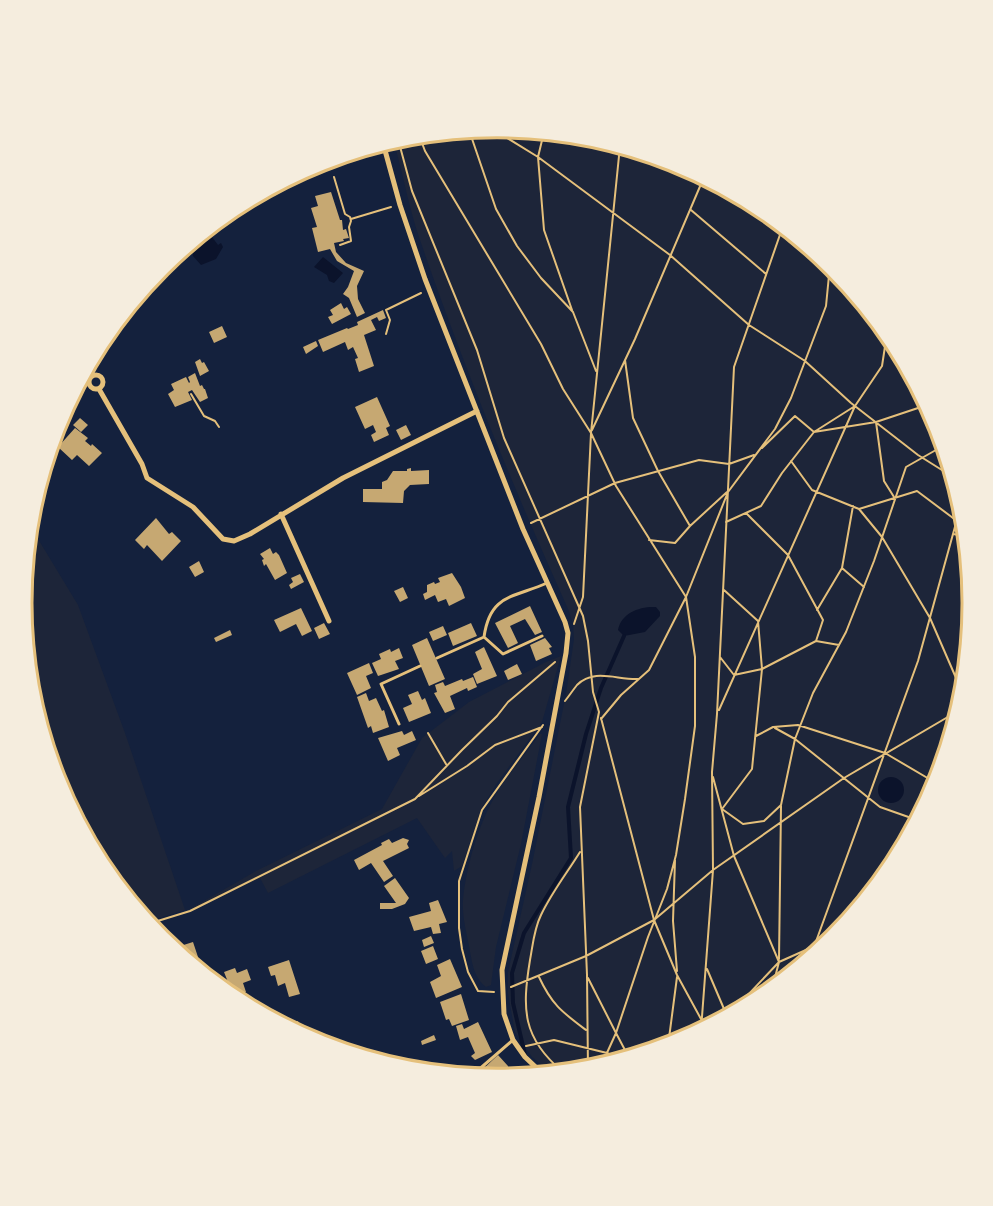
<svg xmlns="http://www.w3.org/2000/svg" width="993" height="1206" viewBox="0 0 993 1206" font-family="'Golos Text',sans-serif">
<rect width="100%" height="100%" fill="#14213d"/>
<!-- green -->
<path fill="#1d2539" d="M497,128L590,137L679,164L761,208L833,267L892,339L936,421L963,511L972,603L963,696L936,785L892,867L832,939L760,999L678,1042L589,1069L551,1073L532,1057L515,1032L508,994V972L532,864L566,694L574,639L573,624L568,609C513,487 462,363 419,237C408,205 403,172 393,140L404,137Z
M29,524L78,605L125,733L185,910L146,922L101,867L57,785L30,695L21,603Z
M561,656L542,722L497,783L481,809L462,866L454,871L452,851L445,858L417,818L268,893L260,878L193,910L192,908L256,871L382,809L422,738L469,702L546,662Z
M540,734H542L521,844L496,947L491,985L486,987C473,977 472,961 469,946C466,931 462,915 463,900C466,868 478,826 494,798C507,775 525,755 540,734Z"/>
<!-- water -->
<path fill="#0b132b" d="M211,231L214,235L212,237L218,245L221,243L223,247L216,259L201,265L193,256C192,243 198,234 211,231Z
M323,257L343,273L334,283L329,281L327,275L314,267Z
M656,607L660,612V616L645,632L624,636L618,630C621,613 640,606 656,607Z
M878 790a13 13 0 1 1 26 0a13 13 0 1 1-26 0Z"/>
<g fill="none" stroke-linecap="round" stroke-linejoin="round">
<!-- stream -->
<path stroke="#0b132b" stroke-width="4" d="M525,1055L513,1003L512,973L524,933L571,858L568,807L586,734L601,688L624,636"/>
</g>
<!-- building -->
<path fill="#c6a872" d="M331,192L340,220H342L343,230L346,229L349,238L343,239L344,241L334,243L336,252L346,263L364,271L357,286L358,299L365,313L357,317L349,298L343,294L348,287L354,271L337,261L330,249L318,252L312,228L317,227L311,208L318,206L315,196Z
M341,303L344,309L347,307L351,314L332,324L328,317L333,315L330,310Z
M383,310L386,318L379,321L377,317L371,320L376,330L364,335L374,366L359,372L355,359L358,358L353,347L348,350L345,342L323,352L318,340L347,328L348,329L358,325L357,322Z
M222,326L227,337L214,343L209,332Z
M316,341L318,346L306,354L303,347Z
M200,359L202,363L204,362L209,371L200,376L195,362Z
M195,373L200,386L202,385L204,389H205L208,398L200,402L192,390L188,392L192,400L175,407L168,394L174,390L171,384L186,377L189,383L190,382L188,377Z
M377,397L390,426L386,428L389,435L374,442L371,435L376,432L373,425L365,429L355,407Z
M80,418L88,425L81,432L73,425Z
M406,425L411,435L401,440L396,430Z
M75,428L88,438L85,441L91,446L92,444L102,453L89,466L77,455L72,460L58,447Z
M411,468V471L429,470V484L410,485L404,491L403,503L363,502V489H382V482L387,480L393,471H407V469Z
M156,518L169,534L172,532L181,541L162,561L147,545L144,549L135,540Z
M270,548L273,554L276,552L279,555L287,573L275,580L266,564L264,566L262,560L264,559L260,554Z
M199,561L204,572L195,577L189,567Z
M452,573L461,587L465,598L449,606L446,599L438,602L435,595L425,600L423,594L427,592V585L434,582L435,584L440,582L438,578Z
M300,574L304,582L291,589L289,585L293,582L291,578Z
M403,587L408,598L400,602L394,591Z
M530,606L542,632L535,635L525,619L510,626L518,643L508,648L495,623Z
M301,608L312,631L302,636L296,624L280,632L274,620Z
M324,623L330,634L319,639L314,628Z
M471,623L477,636L453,646L448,633Z
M443,626L447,635L433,641L429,632Z
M230,630L232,635L216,642L214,638Z
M427,638L445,679L429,686L412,645Z
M545,638L552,647L549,648L552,654L536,661L530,645Z
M484,647L497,676L477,684L473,674L482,669L475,652Z
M399,648L403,658L395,661L399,669L378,676L372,663L381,659L379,654L390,649L391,652Z
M369,663L373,673L366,676L371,688L357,695L347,673Z
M517,664L522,674L508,680L504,671Z
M473,677L477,687L468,691L467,688L450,696L455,709L445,713L434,693L437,692L435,685L443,682L445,686L462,679L463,681Z
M418,691L422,700L425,698L431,713L409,722L403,708L412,704L408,695Z
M366,693L369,701L376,698L382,711L384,710L389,727L373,733L371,726L368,728L357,697Z
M402,731L404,735L412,731L416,740L397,748L400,755L388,761L378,738Z
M403,838L409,840L407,844L409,848L383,861L393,876L384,882L371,863L359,870L354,860L382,845L381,843L389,839L392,843Z
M395,878L409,898L405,904L392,909H380V903H396L384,886Z
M438,900L447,922L439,924L441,933L433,934L431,927L414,931L409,917L431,911L429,903Z
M431,936L434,943L424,947L422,940Z
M193,942L204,975L175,951L174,948Z
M433,946L438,959L426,964L421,951Z
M450,959L462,987L436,998L430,982L441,976L437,965Z
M289,960L300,994L289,997L285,983L278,986L275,975L271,976L268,967Z
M235,968L237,973L247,969L251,980L243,983L246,992L234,997L224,972Z
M461,994L469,1020L452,1026L449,1019L446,1020L440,1002Z
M298,1021L303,1036L284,1026Z
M478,1022L492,1052L475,1060L471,1056L475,1053L468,1037L460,1040L456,1026L462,1024L464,1029Z
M434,1035L436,1040L422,1045L421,1041Z
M498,1055L508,1066L518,1076L496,1078L484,1077L485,1076L481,1071Z"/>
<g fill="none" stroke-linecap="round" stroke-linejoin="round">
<!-- path -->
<path stroke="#e5c07b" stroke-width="2" d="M491,128L538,157L670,255L749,325L805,361L851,403L918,455L953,477
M469,130L496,209L517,246L541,278L573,312L596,371
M544,132L538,157L544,230L572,310
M419,135L425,151L541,344L563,389L591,433L616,486L686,597L695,657V726L685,799L676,855L667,889L648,937L616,1033L626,1052L633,1056
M398,139L412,191L477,350L504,438L583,616L588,641L593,692L599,712L580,807L587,975L588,1070
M690,170L702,181
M334,177L345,214L350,217L351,221L349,227L351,241L340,245
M691,210L766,274
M351,219L391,207
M386,334L390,320L386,310L421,293
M625,360L633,418L658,471L690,526
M191,394L204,416L215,421L219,427
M876,422L884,481L894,497
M592,430L635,339L704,177
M762,448L795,416L814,432L855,406L882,366L886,340L889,336
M791,461L812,490L859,509L882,537L930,618L963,694
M859,509L917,491L957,521
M746,513L788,555L823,620L816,641
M726,522L761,506L782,473L814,432L876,422L927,405
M531,523L615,483L699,460L729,464L754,455
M954,534L965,537
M649,540L675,543L690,526L727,492
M842,568L864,587
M724,590L758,621L762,669L752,769L722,809L743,824L764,821L781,805L795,739L813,693L846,632L874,561L906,467L943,446
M817,610L842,568L853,506
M574,624L583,597L591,433L620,146
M720,657L734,675L762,669L816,641L839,645
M565,701C569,696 573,690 577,685C594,668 617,680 638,679
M719,710L855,406
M601,718L654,920L677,975L701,1019
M601,719L621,695L649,670L686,597L728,492L775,429L791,398L826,306L830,265
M775,728L795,739L880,807L917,820
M428,733L446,764
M756,736L773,727L798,725L885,753L936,783
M713,777L734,856L779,962L772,989
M419,796L467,766L495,745L542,727
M675,860L673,921L677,971
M148,924L190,911L415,799L462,750L497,716L508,702L555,662
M810,958L918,661L961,505
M779,959L781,806
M707,969L727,1016
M539,977C552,1005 562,1012 586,1030
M588,978L616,1033L601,1066
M511,987L586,956L654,920L713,870L844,778L958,711
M494,992L478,991L468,972L462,949L459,928V881L482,810L543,725
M728,1016L779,962L835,937
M701,1030L713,870L712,772L717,714L734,367L783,226
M526,1046L554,1040L607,1053L621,1060
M668,1046L677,977
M563,1072C522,1038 522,1009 530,960C533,944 534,929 541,915C552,892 567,873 580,852"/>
<!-- service -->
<path stroke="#e5c07b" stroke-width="3" d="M484,637C490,594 513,598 547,583
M437,658L484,637L503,654L542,636
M399,724L381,684L420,666
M476,1072L513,1040"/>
<!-- minor -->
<path stroke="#e5c07b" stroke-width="5" d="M383,143L400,205L425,279L523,529L565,622L568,633L566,653L539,797L502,970L504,1014L513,1040L525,1057L543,1074
M89 382a7 7 0 1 1 14 0a7 7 0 1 1-14 0Z
M99,389L142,464L147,478L193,507L223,539L234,541L250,534L343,478L477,411
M281,514L329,621"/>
</g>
<!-- crop -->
<path d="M0 0H993V1206H0ZM32 603a465 465 0 1 1 930 0a465 465 0 1 1-930 0Z" fill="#f5edde" fill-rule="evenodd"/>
<path fill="none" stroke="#e5c07b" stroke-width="3" d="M32 603a465 465 0 1 1 930 0a465 465 0 1 1-930 0Z"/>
</svg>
